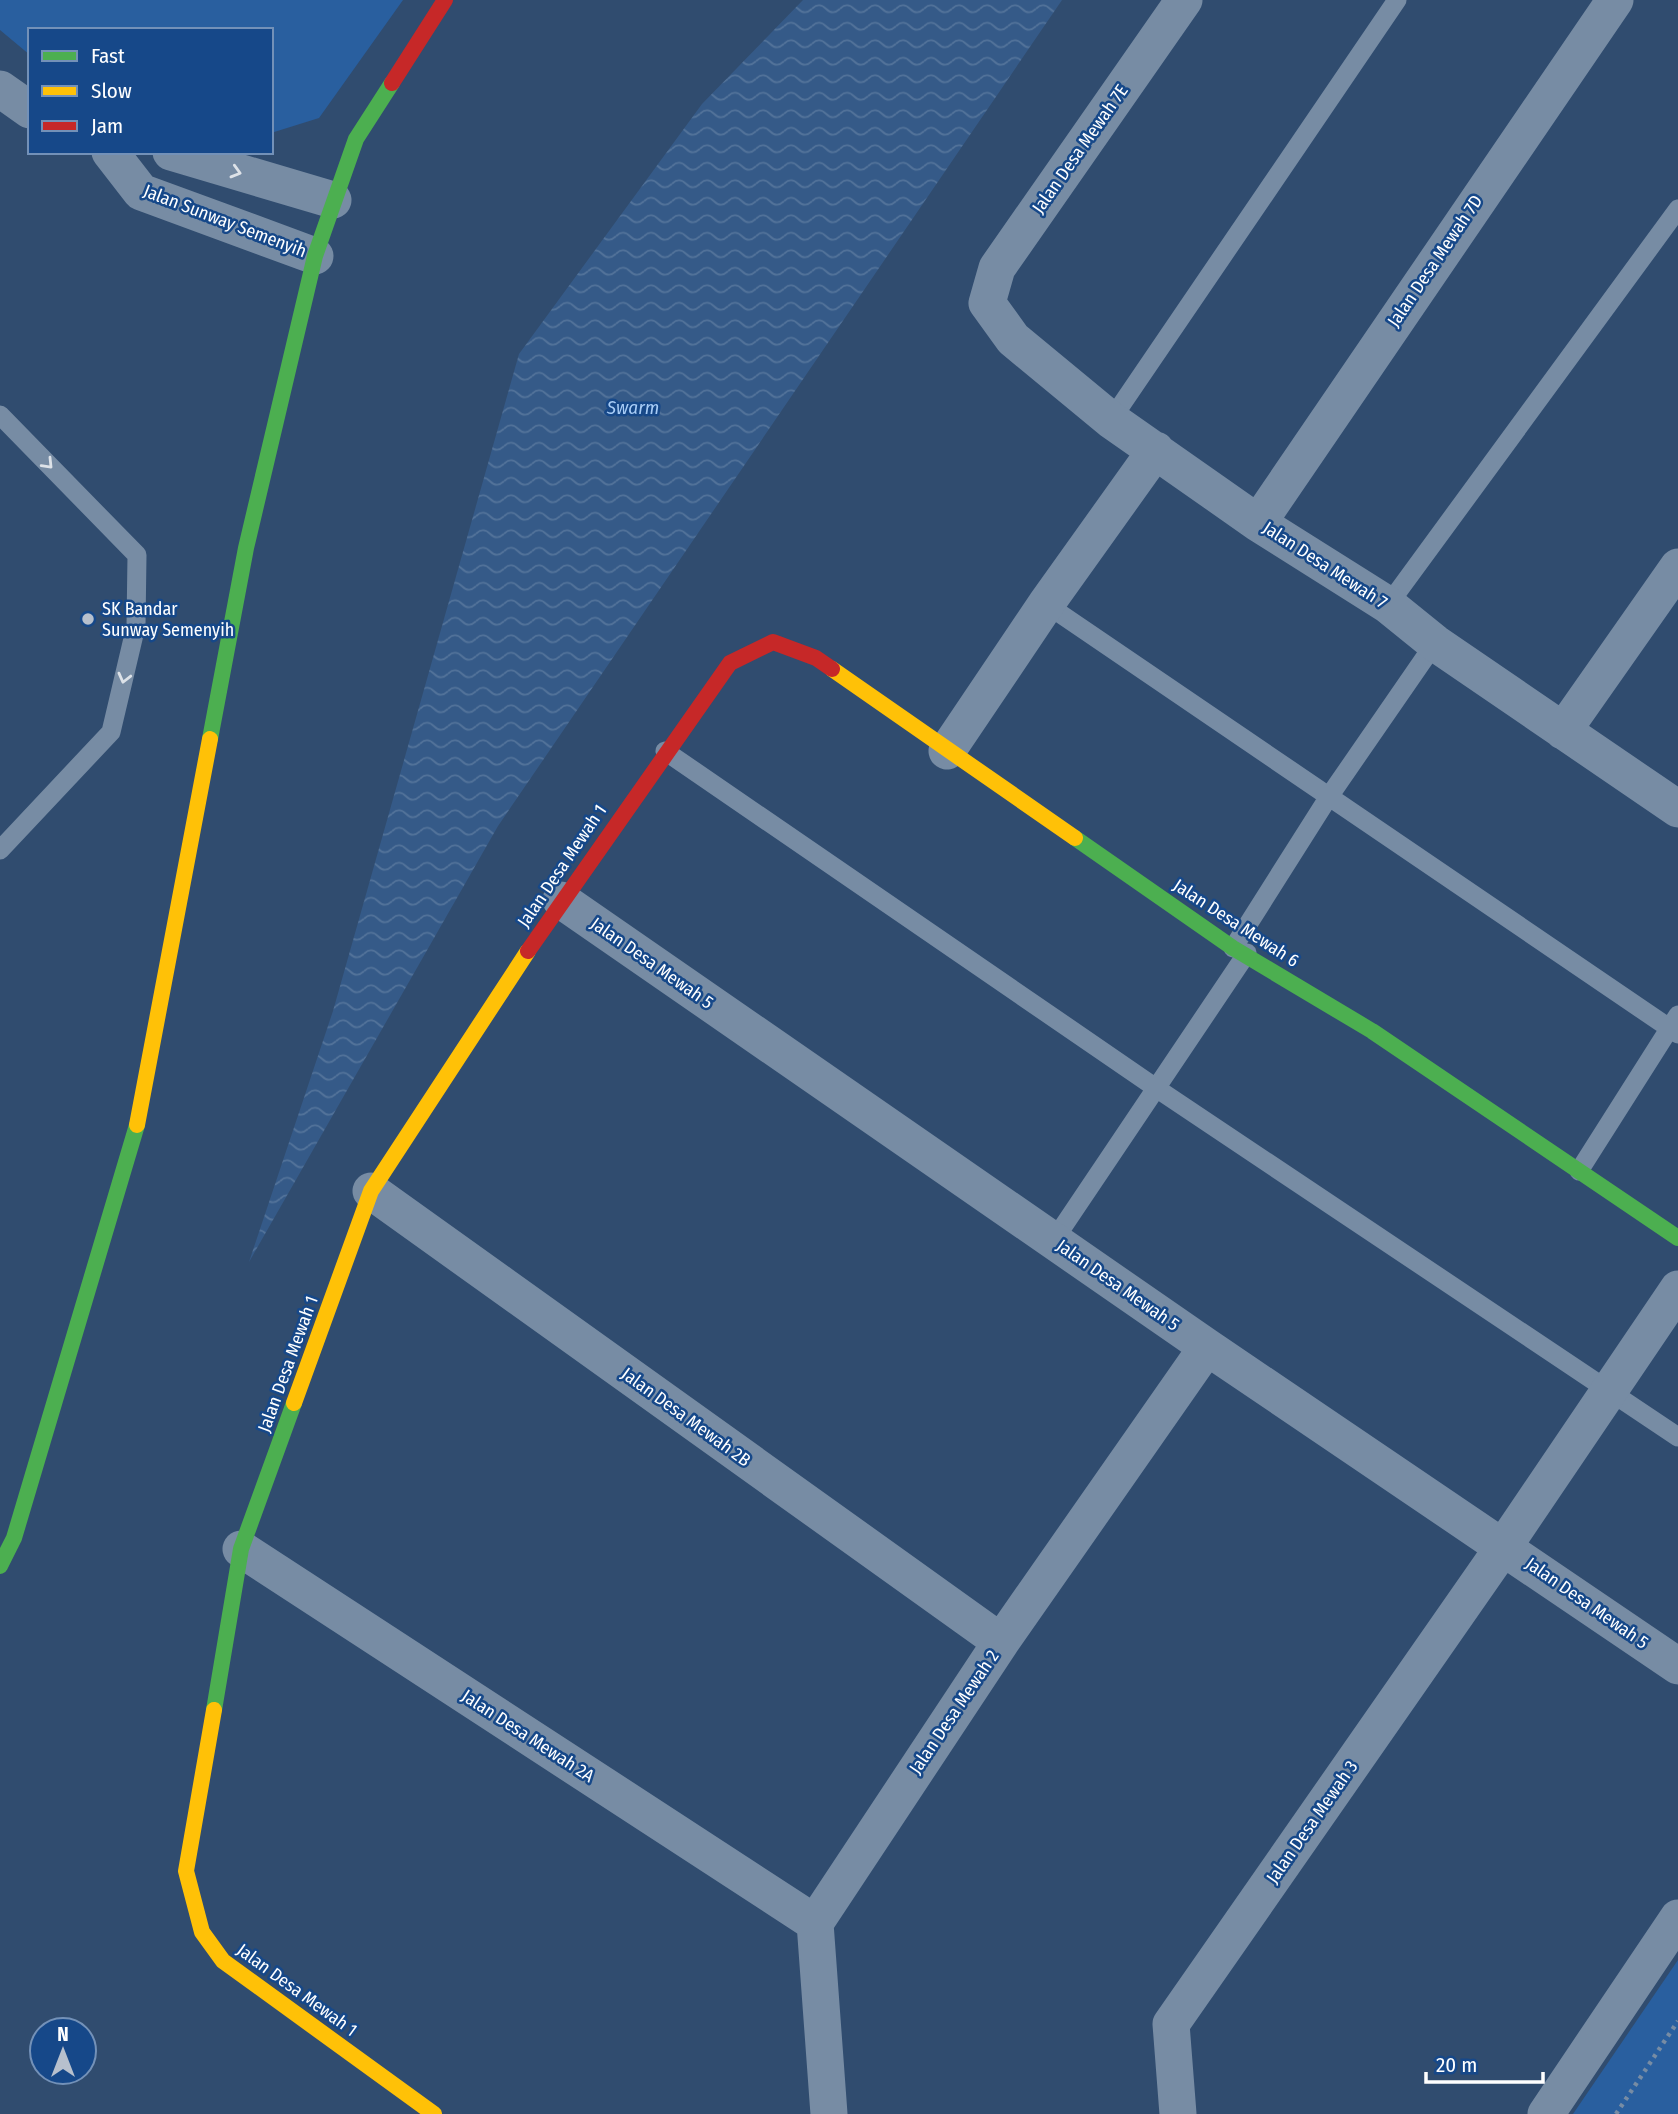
<svg xmlns="http://www.w3.org/2000/svg" width="1678" height="2114" viewBox="0 0 1678 2114" font-family="'Fira Sans Condensed',sans-serif">
<defs>
<pattern id="water-waves" width="16" height="10" patternUnits="userSpaceOnUse" patternTransform="scale(1.75)"><rect width="16" height="10" fill="#355a88"/><path d="M0 5q4-4 8 0t8 0" fill="none" stroke="#53739a"/></pattern>
</defs>
<rect width="100%" height="100%" fill="#304c6f"/>
<!-- green -->
<path fill="#295f9f" d="M0,0H403L319,118L271,133V30H30V55L0,30Z
M1678,1960V2114H1573Z"/>
<!-- water -->
<path fill="url(#water-waves)" d="M803,0H1062L498,826L249,1262L333,1011L519,354L702,104Z"/>
<g fill="none" stroke-linecap="round" stroke-linejoin="round">
<!-- path -->
<path stroke="#778ca4" stroke-width="4.5" stroke-dasharray="3.5 5" stroke-linecap="butt" d="M1616,2114L1678,2021"/>
<!-- lane -->
<path stroke="#778ca4" stroke-width="19" d="M0,415L137,555L136,626L111,732L0,850
M1111,420L1397,0
M1046,604L1678,1034
M1388,605L1678,209
M665,751L1156,1088L1678,1437
M1233,948L1328,798L1435,643
M1579,1171L1678,1015
M1054,1240L1247,953"/>
<!-- street -->
<path stroke="#778ca4" stroke-width="37" d="M1184,0L997,268L987,303L1013,339L1111,420L1258,523L1388,605L1435,643L1678,809
M0,89L30,110
M110,152L141,192L315,256
M171,152L333,200
M1258,523L1615,0
M1563,731L1678,567
M947,751L1046,604L1156,450
M561,900L1207,1347L1678,1666
M371,1191L1001,1642
M241,1549L815,1923
M829,2114L815,1923L1001,1642L1207,1347
M1178,2114L1171,2024L1504,1546L1678,1289
M1546,2114L1678,1918"/>
<!-- fast -->
<path stroke="#4caf50" stroke-width="16" d="M210,739L246,548L315,256L356,139L392,83
M1075,838L1233,948L1372,1031L1678,1238
M0,1566L14,1538L137,1125
M214,1710L241,1549L294,1403"/>
<!-- slow -->
<path stroke="#ffc107" stroke-width="16" d="M832,669L1075,838
M137,1125L210,739
M294,1403L371,1191L528,951
M214,1710L186,1871L202,1932L223,1961L434,2114"/>
<!-- jam -->
<path stroke="#c62828" stroke-width="16" d="M392,83L445,0
M528,951L730,663L773,642L816,658L832,669"/>
</g>
<!-- one-way arrows -->
<defs><path id="oneway-chevron" d="M-2-3.5L2.5 0L-2 3.5" fill="none" stroke-width="1.6" stroke-linecap="round" stroke-linejoin="round" transform="scale(1.75)"/></defs>
<g stroke="#dde2e8">
<use href="#oneway-chevron" transform="translate(236 172) rotate(16)"/>
<use href="#oneway-chevron" transform="translate(48 464) rotate(46)"/>
<use href="#oneway-chevron" transform="translate(124 678) rotate(104)"/>
</g>
<!-- markers -->
<circle fill="#b7c0cd" stroke="#164889" stroke-width="2.5" cx="88" cy="619" r="7"/>
<g text-anchor="middle" dominant-baseline="central" stroke-width="5" stroke-linejoin="round" paint-order="stroke">
<!-- street labels -->
<g font-size="18" fill="#fff" stroke="#164889">
<text transform="translate(1080 149) rotate(-55)">Jalan Desa Mewah 7E</text>
<text transform="translate(225 221) rotate(21)">Jalan Sunway Semenyih</text>
<text transform="translate(1435 261) rotate(-56)">Jalan Desa Mewah 7D</text>
<text transform="translate(1325 565) rotate(33)">Jalan Desa Mewah 7</text>
<text transform="translate(562 866) rotate(-56)">Jalan Desa Mewah 1</text>
<text transform="translate(1236 923) rotate(33)">Jalan Desa Mewah 6</text>
<text transform="translate(652 963) rotate(35)">Jalan Desa Mewah 5</text>
<text transform="translate(1118 1285) rotate(35)">Jalan Desa Mewah 5</text>
<text transform="translate(288 1364) rotate(-70)">Jalan Desa Mewah 1</text>
<text transform="translate(686 1417) rotate(36)">Jalan Desa Mewah 2B</text>
<text transform="translate(1587 1603) rotate(35)">Jalan Desa Mewah 5</text>
<text transform="translate(954 1712) rotate(-56)">Jalan Desa Mewah 2</text>
<text transform="translate(528 1736) rotate(33)">Jalan Desa Mewah 2A</text>
<text transform="translate(1312 1822) rotate(-55)">Jalan Desa Mewah 3</text>
<text transform="translate(297 1990) rotate(36)">Jalan Desa Mewah 1</text>
</g>
<!-- poi labels -->
<g font-size="18" fill="#fff" stroke="#164889" text-anchor="start">
<text x="102" y="609">SK Bandar<tspan x="102" dy="21">Sunway Semenyih</tspan></text>
</g>
<!-- water labels -->
<g font-size="19" font-style="italic" fill="#a8ccf6" stroke="#164889">
<text x="633" y="407">Swarm</text>
</g>
</g>
<!-- legend -->
<rect x="28" y="28" width="245" height="126" fill="#164889" stroke="#7391b8" stroke-width="2"/>
<rect x="42" y="51" width="35" height="10" fill="#4caf50" stroke="#7391b8" stroke-width="2"/>
<text x="91" y="63" font-size="21" fill="#ffffff">Fast</text>
<rect x="42" y="86" width="35" height="10" fill="#ffc107" stroke="#7391b8" stroke-width="2"/>
<text x="91" y="98" font-size="21" fill="#ffffff">Slow</text>
<rect x="42" y="121" width="35" height="10" fill="#c62828" stroke="#7391b8" stroke-width="2"/>
<text x="91" y="133" font-size="21" fill="#ffffff">Jam</text>
<!-- north arrow -->
<g transform="translate(63 2051)"><circle r="33" fill="#164889" stroke="#7391b8" stroke-width="2"/>
<path d="M0-5L12 26L0 18L-12 26Z" fill="#b7c0cd"/>
<text y="-10" font-size="19" font-weight="bold" text-anchor="middle" fill="#ffffff">N</text>
</g>
<!-- scale -->
<path d="M1426 2072v10h117v-10" fill="none" stroke="#ffffff" stroke-width="3.5"/>
<text x="1436" y="2072" font-size="21" fill="#ffffff" stroke="#164889" stroke-width="5" paint-order="stroke">20 m</text>
</svg>
